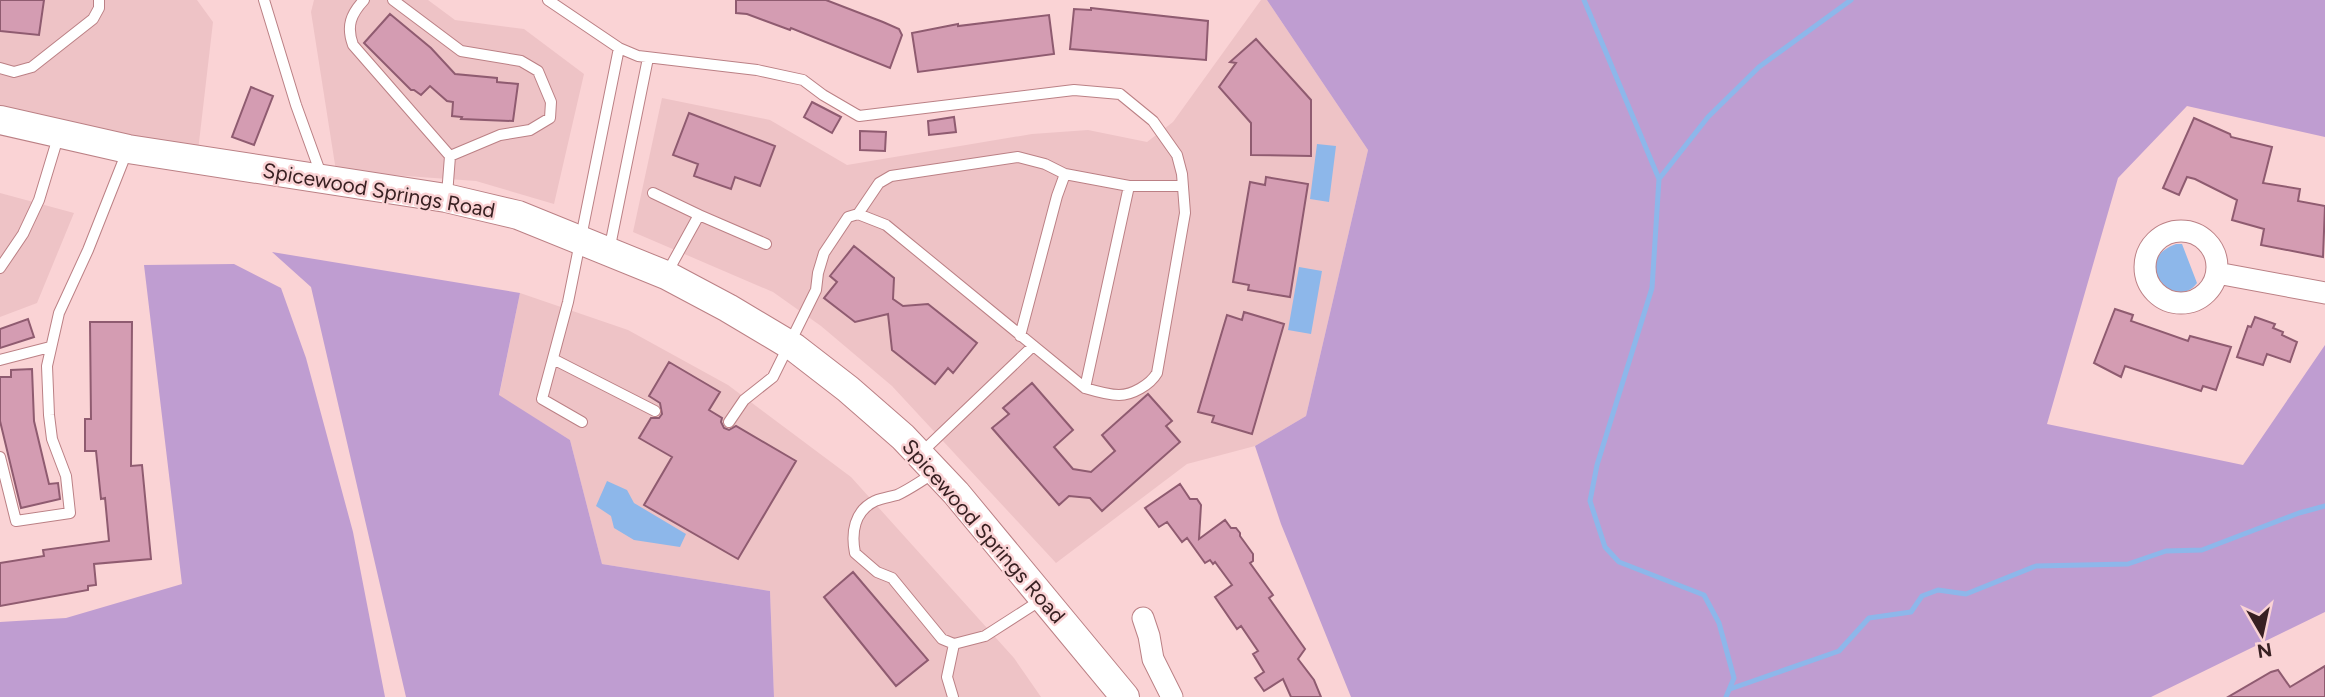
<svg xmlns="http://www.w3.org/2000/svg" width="2325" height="697" viewBox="0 0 2325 697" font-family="Figtree,sans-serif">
<rect width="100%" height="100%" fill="#fad3d5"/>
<!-- built -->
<path fill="#eec3c6" d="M0,0H197L213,22L196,168L0,117Z
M314,0H428L455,20L524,29L584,74L554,204L476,181L336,171L311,12Z
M1261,0H1267L1368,150L1306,416L1255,446L1187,464L1056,563L892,386L821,326L773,292L633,232L662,98L770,120L847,165L1032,134L1088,130L1147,142L1173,122Z
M0,193L74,213L37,303L0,317Z
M520,293L628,330L728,385L851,477L1014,658L1041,697H774L770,591L602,564L570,440L499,396Z"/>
<!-- green -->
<path fill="#bf9dd1" d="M1267,0H2325V137L2187,106L2118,178L2047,424L2243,465L2325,345V612L2151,697H1351L1281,524L1255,446L1306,416L1368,150Z
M272,252L520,293L499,395L570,440L602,564L770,591L774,697H406L311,287Z
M234,264L281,288L306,358L353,532L385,697H0V622L66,618L182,584L144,265Z"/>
<!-- water -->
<path fill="#8db7ea" d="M1317,144L1336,146L1329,202L1310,199Z
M2176,244H2182L2197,283C2175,313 2128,261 2176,244Z
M1299,267L1322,271L1311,334L1288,330Z
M607,481L627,490L634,503L686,534L680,547L634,540L614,528L611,516L596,506Z"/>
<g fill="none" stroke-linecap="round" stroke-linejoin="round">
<!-- stream -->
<path stroke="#8db7ea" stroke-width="5" d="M1584,0L1659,179L1652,288L1597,465L1590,501L1605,547L1619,562L1704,595L1719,623L1734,678L1726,697
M1659,179L1708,117L1759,67L1851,0
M1730,689L1839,651L1869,618L1911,612L1922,596L1938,590L1966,594L2036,566L2128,564L2166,551L2202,550L2299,513L2325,506"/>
</g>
<!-- building -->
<path fill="#d49cb2" stroke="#8f5b70" stroke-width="2" d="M0,0H44L39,35L0,31Z
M736,0H826L883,22L899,29L902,35L890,68L791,28L790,30L747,14L736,13Z
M1091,8L1208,21L1206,60L1070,49L1074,9L1091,10Z
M390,14L431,48L455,74L497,78V82L518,84L513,121L461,119L462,117L452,116L453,102L447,101L430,86L421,95L414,90H411L364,43Z
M1049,15L1054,54L918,72L912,33L958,24V26Z
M1256,39L1311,100V156L1251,155V123L1219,87L1236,63L1230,62Z
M251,87L273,96L254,145L232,137Z
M812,102L841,117L832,133L804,117Z
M689,113L775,146L760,186L735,177L731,189L694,176L698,164L673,155Z
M954,117L956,132L929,135L928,121Z
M2194,118L2230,134L2231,137L2272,147L2263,183L2300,189L2298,201L2325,206L2323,257L2261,245L2264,229L2232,220L2237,200L2195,179L2187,177L2179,195L2163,188Z
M860,131L886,132L885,151L860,150Z
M1266,177L1308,184L1290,297L1248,290L1249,285L1233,282L1250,182L1265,185Z
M854,246L894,278L893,299L903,306L928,304L977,343L953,373L948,368L935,384L892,350L888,314L855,322L824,298L837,282L830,276Z
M2115,309L2133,315L2131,321L2188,341L2190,336L2231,347L2216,390L2203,386L2201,391L2125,366L2121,377L2094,363Z
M1244,312L1284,324L1252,434L1212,422L1214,416L1198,412L1227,315L1242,320Z
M2255,317L2275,324L2273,328L2283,332L2282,335L2297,342L2290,362L2267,354L2263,365L2237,357L2248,326L2251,327Z
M28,319L34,337L0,348V329Z
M90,322H132L131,466L142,465L151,559L94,564L96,585L88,586V590L0,606V563L44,556L43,550L109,541L105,498L101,499L96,451H85V419H91Z
M669,362L720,392L709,410L722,418L721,422L724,428L729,430L736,426L796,461L738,559L644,505L672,457L639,438L651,418H659L662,414L660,403L649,396Z
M32,369L34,421L49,484L58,483L60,499L21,508L0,421V377H11V370Z
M1032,383L1073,430L1054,447L1073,469L1091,472L1115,451L1102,435L1148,394L1172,421L1166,426L1180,442L1102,511L1090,498L1069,496L1059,505L992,428L1009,414L1003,408Z
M1180,484L1190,499H1197L1201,505L1199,539L1225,520L1231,528H1236L1240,533V536L1253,554V561L1250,563L1273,595L1269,598L1305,649L1298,659L1314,680L1321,697H1291L1283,679L1264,691L1255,678L1264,672L1253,654L1258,651L1241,626L1237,629L1215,597L1232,585L1215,562L1213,564L1210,560L1205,563L1187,538L1182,542L1167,522L1159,527L1145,508Z
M853,572L928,660L896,686L824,597Z
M2325,666V697H2228L2271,672L2278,670L2290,687Z"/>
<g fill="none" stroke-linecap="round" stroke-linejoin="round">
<!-- lane casing -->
<g stroke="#bb8085" stroke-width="12">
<path id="lane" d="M264,0L296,105L322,177
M364,0C351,14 346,26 353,45L450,156L447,195
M393,0L461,51L521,61L538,71L551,102L550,118L530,130L500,135L450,156
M548,0L619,48L638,56L757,70L803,80L823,95L859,116L1074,90L1120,94L1153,121L1177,155L1182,174L1185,213L1157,373C1150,385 1132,395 1119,395C1108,395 1095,391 1085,388L886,225L858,214L848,217L824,253L818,273L816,290L773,377L744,400L729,422
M0,68L14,72L32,67L93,19L99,8V0
M653,193L699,215L667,273
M858,214L879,183L891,176L1018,157L1045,164L1065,174
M699,215L766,244
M609,251L648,58
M0,268L23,234L39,200L59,134
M1020,336L1057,196L1065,174L1129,186H1183
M553,359L655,411
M0,360L50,347
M1085,388L1129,186
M582,422L542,399L568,302L619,48
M921,453L1033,346
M0,457L16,521L70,513L66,476L52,439L49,415L47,366L59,313L88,250L128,149
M935,472C923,480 910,489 897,495C890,497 882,498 875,501C854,511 851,533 855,553L877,572L892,578L942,639L954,644L985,636L1041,600
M953,697L947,677L954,644"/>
</g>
<!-- street casing -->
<g stroke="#bb8085" stroke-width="23">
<path id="street" d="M2145 267a36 36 0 1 1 72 0a36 36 0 1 1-72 0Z
M2217,273L2325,293
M1143,618L1149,636L1153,659L1172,697"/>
</g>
<!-- secondary casing -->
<g stroke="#bb8085" stroke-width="30">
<path id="secondary" d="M0,120L128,149L446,198L518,215L666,275L728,308L795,348L848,389L903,437L956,493L1125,697"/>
</g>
<!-- lane -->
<use href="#lane" stroke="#fff" stroke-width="10"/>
<!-- street -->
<use href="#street" stroke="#fff" stroke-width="21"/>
<!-- secondary -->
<use href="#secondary" stroke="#fff" stroke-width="28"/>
</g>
<g text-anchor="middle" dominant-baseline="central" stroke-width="5" stroke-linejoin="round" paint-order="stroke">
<!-- street labels -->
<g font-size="21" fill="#382022" stroke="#fad3d5">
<text transform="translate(379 190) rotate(10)">Spicewood Springs Road</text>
<text transform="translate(984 531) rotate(49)">Spicewood Springs Road</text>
</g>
</g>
<!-- north arrow -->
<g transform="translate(2262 634) rotate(171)" stroke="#fad3d5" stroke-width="5" paint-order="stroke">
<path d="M0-5L12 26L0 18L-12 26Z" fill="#382022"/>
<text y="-10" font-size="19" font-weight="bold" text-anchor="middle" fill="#382022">N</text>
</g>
</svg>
